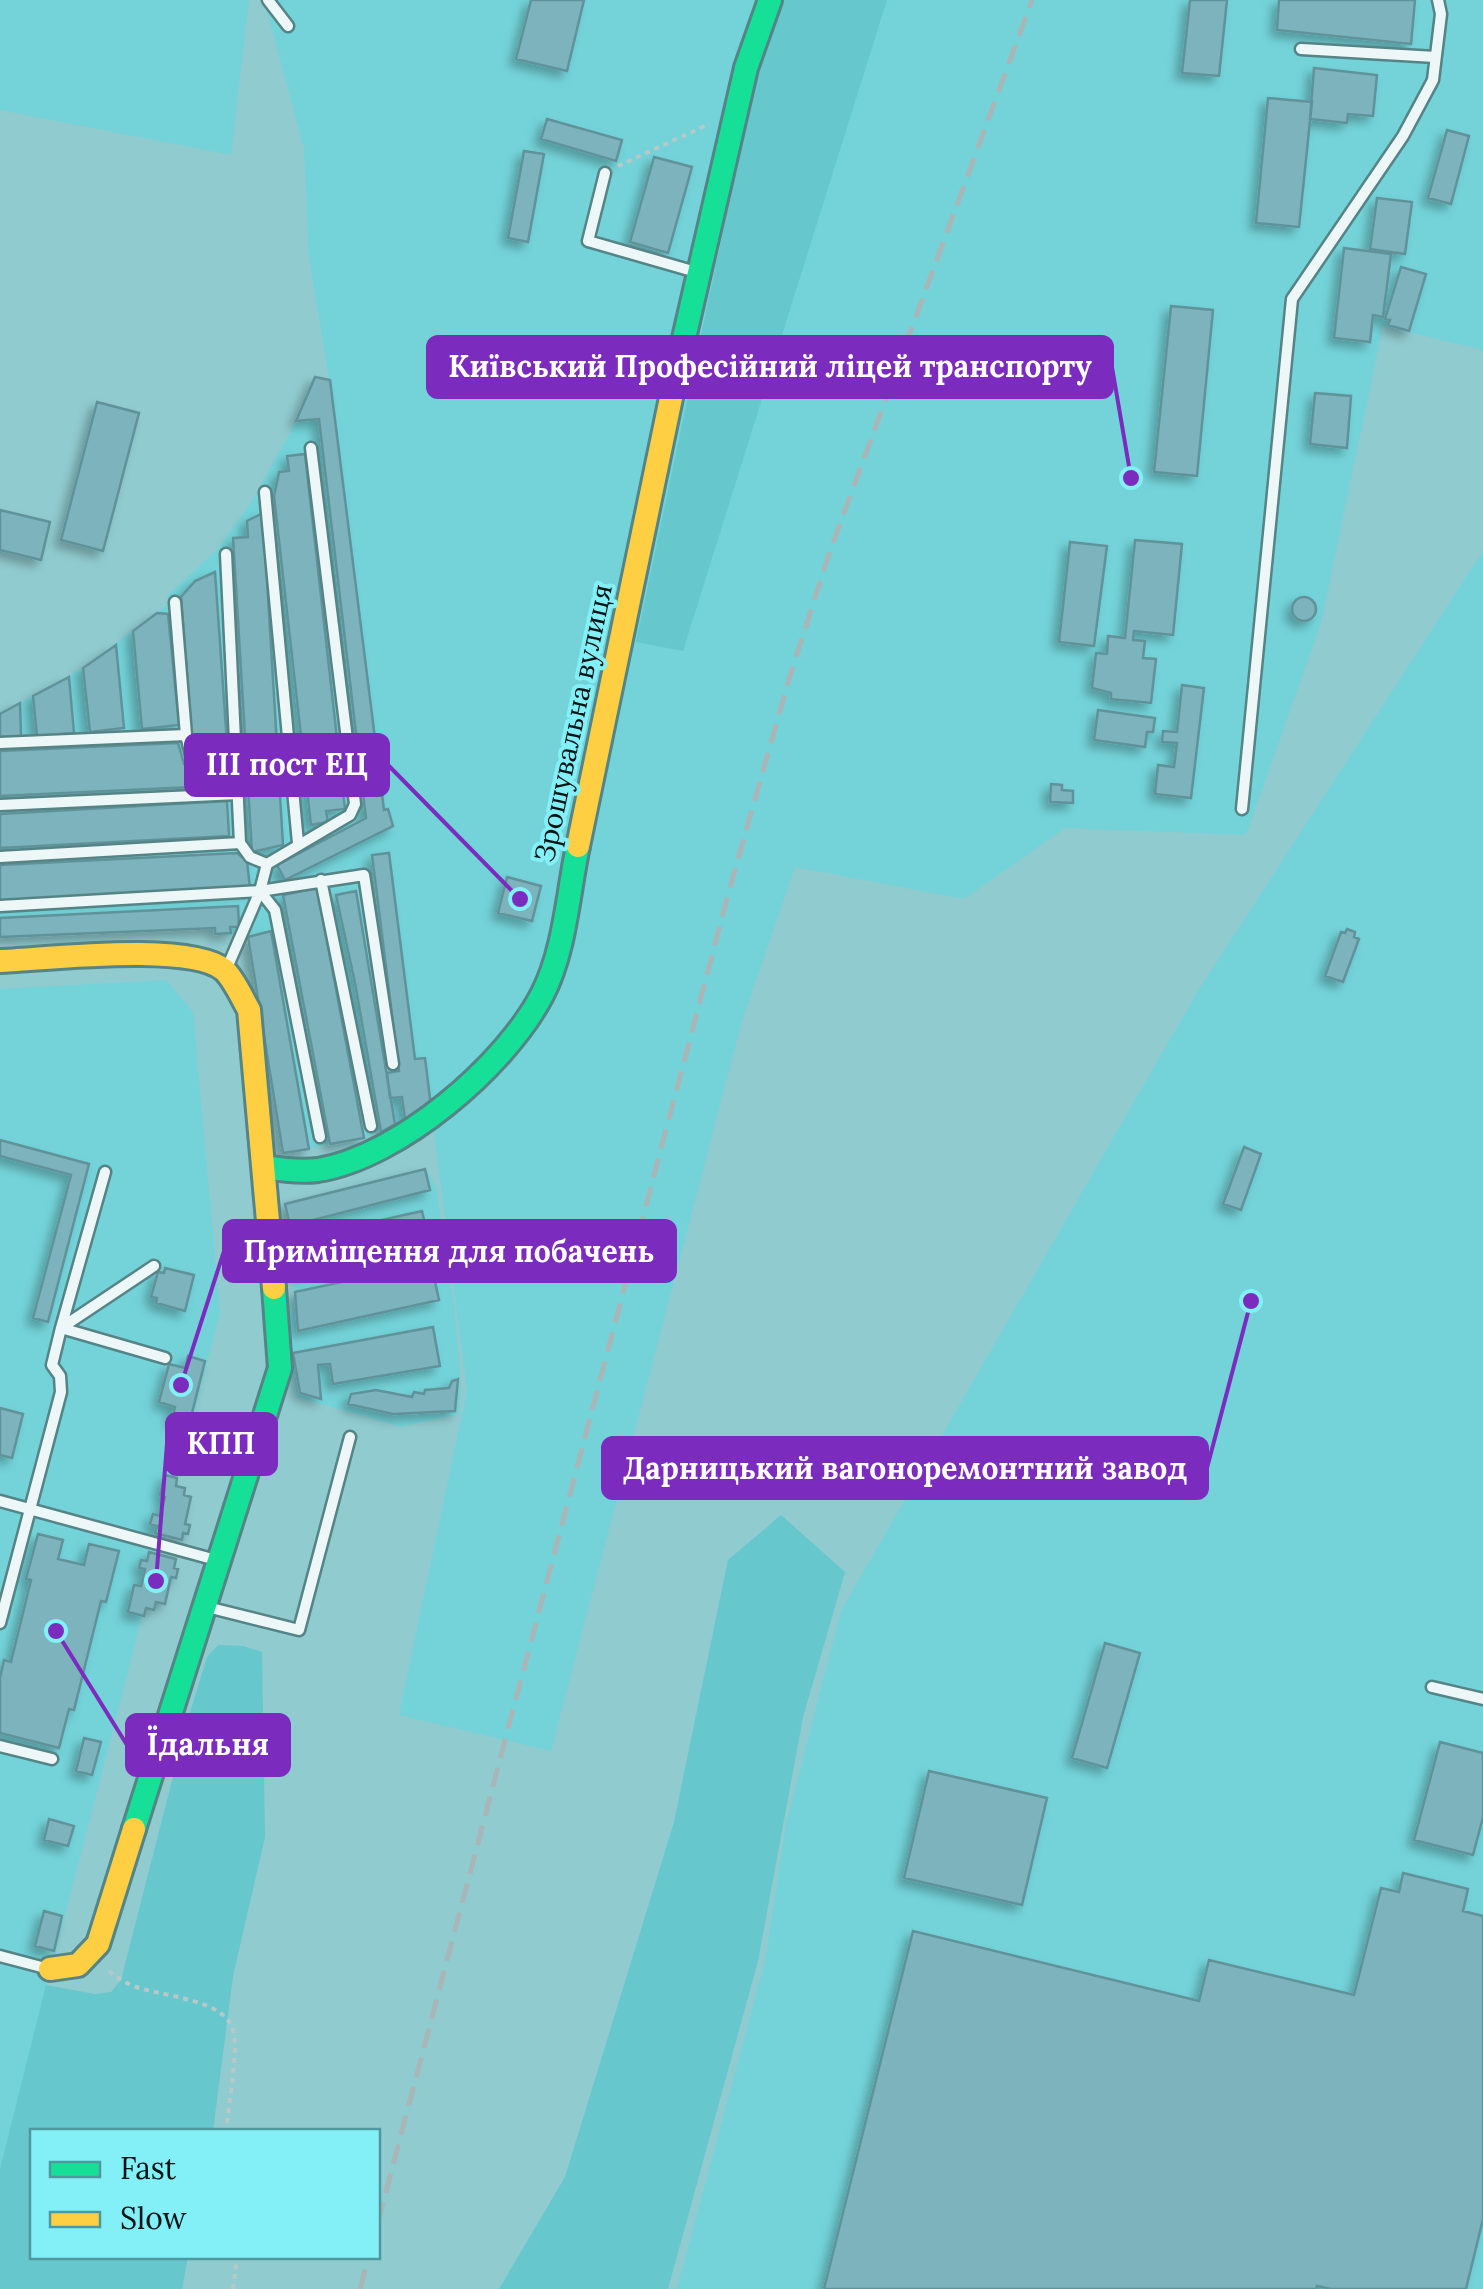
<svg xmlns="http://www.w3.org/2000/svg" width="1483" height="2289" viewBox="0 0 1483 2289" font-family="Lora,serif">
<defs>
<filter id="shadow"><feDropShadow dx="-6" dy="6" stdDeviation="5" flood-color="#0004"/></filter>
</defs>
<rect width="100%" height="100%" fill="#90cbcf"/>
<!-- built -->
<path fill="#73d3d9" d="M0,0H249L231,155L0,110Z
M264,0H1483V350L1383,326L1321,623L1246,835L1065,828L964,899L795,867L742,1021L551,1751L399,1715L467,1391L431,1107L364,1138L283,1153L248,937L215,934L214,928L0,937V714L83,668L167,605L168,595L217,550L251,503L296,422L315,377L329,379L309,256L304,148Z
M1483,551V2289H677L765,1961L786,1825L841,1611L1198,991Z
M166,980L193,1012L220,1313L0,2169V989Z
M425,1169L436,1187L454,1304L460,1372L459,1414L401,1427L297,1397L287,1333L295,1292L292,1240L285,1204Z"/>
<!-- green -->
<path fill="#66c7cd" d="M784,0H887L683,651L636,642L756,76Z
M781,1515L845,1572L803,1717L758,1961L668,2289H499L565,2177L674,1822L728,1560Z
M218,1645L243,1646L262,1652L265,1837L233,1976L213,2131L32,2132V2256L188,2257L182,2289H0V2169L46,1985L95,1994L111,1992L121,1980L186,1726L207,1657Z"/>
<!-- building -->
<path fill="#7cb3bc" stroke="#61929a" stroke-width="2.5" filter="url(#shadow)" d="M531,0H584L567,71L516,59Z
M1190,0H1227L1219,76L1182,73Z
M1279,0H1415L1411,44L1277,30Z
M1314,68L1377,75L1373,116L1348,114L1347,123L1310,119Z
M1268,98L1312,102L1299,227L1256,223Z
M547,119L622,140L616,161L541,139Z
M1447,130L1469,136L1451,204L1428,198Z
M524,151L544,154L528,242L508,238Z
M654,157L692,167L668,253L630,242Z
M1377,198L1412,202L1405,254L1370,249Z
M1344,248L1391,254L1383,317L1373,315L1370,342L1334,338Z
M1401,267L1426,274L1409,331L1388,325L1390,320L1385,319Z
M1171,306L1213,310L1197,476L1154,472Z
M315,377L330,380L384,810L388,809L393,826L285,880L277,865L366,818L319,419L296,421Z
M1315,393L1351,396L1347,448L1310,444Z
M97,402L139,413L103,551L61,540Z
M305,454L345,809L326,811L328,822L311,825L274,496L279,472L289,471L287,456Z
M0,510L50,522L41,560L0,550Z
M263,513L283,845L252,852L233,538L248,537L247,521Z
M1135,540L1182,544L1173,635L1134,631L1133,640L1145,641L1143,658L1156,659L1151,703L1111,699V693L1092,688L1096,653L1107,654L1108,636L1125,638Z
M1070,542L1107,546L1094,646L1059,642Z
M215,572L230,785L215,786L214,772L204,773L193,752L181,597L195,581Z
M1292 609a12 12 0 1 1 24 0a12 12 0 1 1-24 0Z
M157,613L168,614L179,725L142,729L133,631Z
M116,645L124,728L90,732L83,668Z
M69,677L74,733L37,736L33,696Z
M1182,685L1204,688L1191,798L1155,794L1158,765L1174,767L1177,743L1162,742L1163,731L1177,732Z
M20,703L21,736L0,737V714Z
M1098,710L1155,718L1153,732H1147L1145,747L1094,740Z
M178,743L184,764L192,763L193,787L0,796V751Z
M1051,784L1062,785V790L1073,791V803L1050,802Z
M227,801L229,836L0,848V814Z
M237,853L247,861L250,888L0,901V865Z
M389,853L415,1059L425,1058L431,1106L405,1119L402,1097L390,1098L387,1073L399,1071L372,855Z
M507,877L541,886L532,921L498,913Z
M317,888L364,1138L330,1144L283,895Z
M356,891L395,1124L381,1132L355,983L336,895Z
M238,906L239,927H230L231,933L215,934V928L0,937V918Z
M1347,929L1355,932L1354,937L1359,939L1343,982L1325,976L1341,932L1345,933Z
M271,931L309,1149L283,1153L248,937Z
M0,1140L89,1164L48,1322L33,1318L71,1175L0,1156Z
M1244,1147L1261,1154L1241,1210L1223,1204Z
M425,1169L430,1190L290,1226L285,1204Z
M422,1211L430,1246L294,1276L292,1240Z
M431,1263L439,1300L298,1331L295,1292Z
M165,1268L194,1275L185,1311L156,1303L157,1298L151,1297L158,1272L164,1273Z
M433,1327L440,1366L333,1384L330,1364L318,1365L321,1399L300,1393L293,1353Z
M188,1356L205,1361L189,1425L172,1420L175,1407L159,1402L169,1364L185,1368Z
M458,1379L455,1411L393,1414L348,1404L351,1394L376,1390L412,1397L414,1392L424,1394L425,1390L449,1388L452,1381Z
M0,1408L23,1414L12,1458L0,1455Z
M165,1475L177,1478L176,1486L185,1488L184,1495L191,1497L185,1524L190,1525L188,1534L183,1533L182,1540L155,1533L157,1526L150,1524L153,1514L160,1516L165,1497L160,1495Z
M38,1534L63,1540L58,1559L84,1565L89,1544L119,1551L106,1602L101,1601L74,1710L69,1709L59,1748L0,1733V1678L4,1660L11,1662L31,1580L26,1579Z
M149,1552L176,1559L174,1568L178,1569L176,1578L171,1577L165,1604L156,1602L154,1610L146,1608L144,1616L128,1612L134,1585L141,1586L145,1569L139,1568L141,1560L147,1561Z
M1105,1643L1140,1653L1107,1768L1072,1758Z
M84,1738L101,1742L92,1775L76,1771Z
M1440,1742L1483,1753V1817L1473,1855L1414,1840Z
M929,1771L1047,1798L1022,1905L904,1878Z
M49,1819L74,1826L68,1846L44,1840Z
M1403,1873L1468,1889L1463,1911L1483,1916V2219L1466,2289H1331L1317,2286L1316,2289H824L913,1931L1199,2001L1209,1960L1354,1995L1381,1888L1399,1892Z
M44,1911L62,1916L54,1951L35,1946Z"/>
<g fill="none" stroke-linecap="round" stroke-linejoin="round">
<!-- lane casing -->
<g stroke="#558486" stroke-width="15">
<path id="lane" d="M268,0L288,26
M1301,49L1435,57
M605,173L588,241L696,272
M265,492L298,843
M226,554L240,843L250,857L267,864
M175,602L186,735L191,755L211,795
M0,743L186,735
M0,805L238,794
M1242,809L1292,299L1403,136L1433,80L1441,14L1438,0
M0,857L240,843
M321,880L371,1126
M260,891L364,875L393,1064
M0,906L260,891L275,910L320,1137
M227,968L260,891L267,864L350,815L355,804L311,448
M105,1172L61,1328L154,1266
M0,1501L216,1560
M207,1607L299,1630L350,1437
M0,1623L61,1392L60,1376L52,1365L61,1328L165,1358
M1432,1687L1483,1699
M0,1746L52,1759
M0,1956L49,1969"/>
</g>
<!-- fast casing -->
<g stroke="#558486" stroke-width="28">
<path id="fast" d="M677,369L746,68L770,0
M265,1167C283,1170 301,1172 318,1170C399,1157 505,1066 542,995C565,951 568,893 578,846
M134,1829L280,1368L274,1288"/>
</g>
<!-- slow casing -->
<g stroke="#558486" stroke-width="28">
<path id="slow" d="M578,846L677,369
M0,961C47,959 190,942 224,970C234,979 242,998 249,1010L274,1288
M50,1969L78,1965L98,1944L134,1829"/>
</g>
<!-- path -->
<path stroke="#b7c8c9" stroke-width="4" stroke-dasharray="5 5" stroke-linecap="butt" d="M618,166L709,124
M109,1971C117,1978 126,1983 136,1987C161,1996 225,1999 233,2030C239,2049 228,2108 226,2132
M233,2289L237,2256"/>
<!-- lane -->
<use href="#lane" stroke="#eef7f8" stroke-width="10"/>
<!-- fast -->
<use href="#fast" stroke="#16e098" stroke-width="22"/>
<!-- slow -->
<use href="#slow" stroke="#ffcf43" stroke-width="22"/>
<!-- rail -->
<path stroke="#a8b6b7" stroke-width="5" stroke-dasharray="20 10" stroke-linecap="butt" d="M378,2222L729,891L789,679L830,551L1032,0
M360,2289L369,2256"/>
</g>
<g text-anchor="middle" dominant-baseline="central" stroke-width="8" stroke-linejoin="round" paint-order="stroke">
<!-- street labels -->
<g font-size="28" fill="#001315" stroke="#83f0f7">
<text transform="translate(573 723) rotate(-78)">Зрошувальна вулиця</text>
</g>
</g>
<!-- callouts -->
<path fill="none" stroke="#7b2cbf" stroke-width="4" d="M1131 478L1112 367M520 899L388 765M181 1385L224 1251M156 1581L167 1444M1251 1301L1207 1468M56 1631L127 1745"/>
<g fill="#7b2cbf" stroke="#83f0f7" stroke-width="4">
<circle cx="1131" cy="478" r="10"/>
<circle cx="520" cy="899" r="10"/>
<circle cx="181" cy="1385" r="10"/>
<circle cx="156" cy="1581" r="10"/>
<circle cx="1251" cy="1301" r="10"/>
<circle cx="56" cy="1631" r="10"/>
</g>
<g fill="#7b2cbf" stroke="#7b2cbf" stroke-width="4">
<rect x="428" y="337" width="684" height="60" rx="10"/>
<rect x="186" y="735" width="202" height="60" rx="10"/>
<rect x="224" y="1221" width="451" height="60" rx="10"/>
<rect x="167" y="1414" width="109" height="60" rx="10"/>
<rect x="603" y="1438" width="604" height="60" rx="10"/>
<rect x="127" y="1715" width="162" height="60" rx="10"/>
</g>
<g font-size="30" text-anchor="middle" font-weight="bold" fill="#fff">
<text x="770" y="377">Київський Професійний ліцей транспорту</text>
<text x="287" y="775">III пост ЕЦ</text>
<text x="449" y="1262">Приміщення для побачень</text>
<text x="221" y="1454">КПП</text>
<text x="905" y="1479">Дарницький вагоноремонтний завод</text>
<text x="208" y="1755">Їдальня</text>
</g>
<!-- legend -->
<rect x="30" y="2129" width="350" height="130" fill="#83f0f7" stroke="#4f989d" stroke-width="2.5"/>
<rect x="50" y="2162" width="50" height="15" fill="#16e098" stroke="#4f989d" stroke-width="2.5"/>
<text x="120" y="2179" font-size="30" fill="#001315">Fast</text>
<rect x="50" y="2212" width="50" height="15" fill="#ffcf43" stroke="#4f989d" stroke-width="2.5"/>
<text x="120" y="2229" font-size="30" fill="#001315">Slow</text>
</svg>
